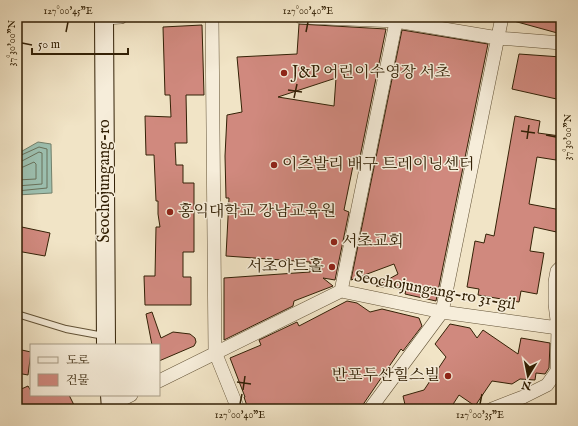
<svg xmlns="http://www.w3.org/2000/svg" width="578" height="426" viewBox="0 0 578 426" font-family="'IM FELL English','Noto Serif KR',serif">
<rect width="100%" height="100%" fill="#f1e4c6"/>
<filter id="stains"><feTurbulence type="fractalNoise" baseFrequency=".005" numOctaves="4"/><feColorMatrix values="0 0 0 0 .2 0 0 0 0 .09 0 0 0 0 .02 0 0 0 .5 -.17"/></filter>
<radialGradient id="worn" r=".72"><stop offset=".6" stop-color="#630" stop-opacity="0"/><stop offset="1" stop-color="#630" stop-opacity=".3"/></radialGradient>
<!-- water -->
<path fill="#9cbfaf" stroke="#72806b" d="M38,142L51,144L52,193L17,195V154Z"/>
<g fill="none" stroke-linecap="round" stroke-linejoin="round">
<!-- shore -->
<path stroke="#68705a" stroke-width="1" d="M17,157L39,147L47,149V188L17,191
M17,162L22,161L39,152L42,153V184L17,186
M17,168L23,167L34,162L36,164V179L17,180"/>
</g>
<!-- building -->
<path fill="#d0897e" stroke="#332106" fill-rule="evenodd" d="M510,17H561V34L510,20Z
M299,24L386,29L358,167L353,166L344,210L349,212L335,280L323,278L333,286L294,301L293,306L224,340V278L310,272V262L226,256L229,198H226L225,156L227,115L242,112L237,57L297,54ZM336,78L334,106L278,97Z
M202,25L204,95H186L187,143H175L176,165H183V183H194V252H183V277H191V305H145L144,276H155L156,227H160L158,214V201H156L154,155H146L145,116L171,117L170,95H165L163,27Z
M402,30L488,44L436,301L405,294L406,290L376,286L398,274L394,264L351,280Z
M519,54L561,57V100L512,89Z
M515,116L540,121L538,133L560,136L556,160L537,157L529,204L561,210V233L534,227L530,251L544,253L537,294L521,291L519,302L478,295L479,289L467,287L475,241L484,243L486,234L494,236Z
M17,226L50,233L45,256L17,251Z
M347,301L357,303L370,312L382,309L419,318L422,326L403,351L401,349L360,409H248L244,397H245L230,358L261,345L259,340L297,322L299,326Z
M152,312L161,338L173,332L190,334L195,338L196,342L194,346L159,361V345H152L146,314Z
M450,324L470,328L477,338L483,330L518,354L521,338L550,343L549,368L545,374L536,373L535,380L520,379L512,384L492,381L475,406L459,395L450,409H406L403,396L424,390L446,357L435,344Z
M17,349L31,352L28,375L17,373Z
M28,386L31,391V395H69L76,409H17V391Z"/>
<g fill="none" stroke-linecap="round" stroke-linejoin="round">
<!-- service casing -->
<g stroke="#625236" stroke-width="8">
<path id="service" d="M17,314L66,329L104,336"/>
</g>
<!-- minor casing -->
<g stroke="#625236" stroke-width="14">
<path id="minor" d="M212,17L215,352L238,409
M301,17L396,21L498,38L561,43
M104,18L121,17
M341,291L397,17
M341,291L442,312L558,328
M159,381L341,291
M111,405L131,395
M370,409L442,312L502,17
M492,409L523,397L547,385L557,371L558,328L555,304V282L557,271L561,267"/>
</g>
<!-- secondary casing -->
<g stroke="#332106" stroke-width="20">
<path id="secondary" d="M104,17L106,345
M110,395L111,409"/>
</g>
<!-- service -->
<use href="#service" stroke="#f6edda" stroke-width="6"/>
<!-- minor -->
<use href="#minor" stroke="#f6edda" stroke-width="13"/>
<!-- secondary -->
<use href="#secondary" stroke="#f6edda" stroke-width="18"/>
</g>
<!-- ticks -->
<path fill="none" stroke="#332106" stroke-width="1.5" d="M66,32L68,22M306,32L308,22M22,43L32,45M288,90L302,92M294,98L297,84M521,131L535,133M546,135L556,137M527,139L529,125M237,382L251,384M243,390L245,376M240,404L242,394M480,404L482,394"/>
<!-- markers -->
<g fill="#8f2418" stroke="#f6edda" stroke-width="1.5">
<circle cx="284" cy="73" r="4"/>
<circle cx="274" cy="165" r="4"/>
<circle cx="170" cy="212" r="4"/>
<circle cx="334" cy="242" r="4"/>
<circle cx="332" cy="267" r="4"/>
<circle cx="448" cy="376" r="4"/>
</g>
<g text-anchor="middle" dominant-baseline="central" stroke-width="3" stroke-linejoin="round" paint-order="stroke">
<!-- poi labels -->
<g font-size="16" fill="#332106" stroke="#f6edda" text-anchor="start">
<text x="292" y="73">J&amp;P 어린이수영장 서초</text>
<text x="282" y="165">이츠발리 배구 트레이닝센터</text>
<text x="178" y="212">홍익대학교 강남교육원</text>
<text x="342" y="242">서초교회</text>
<text x="324" y="267" text-anchor="end">서초아트홀</text>
<text x="440" y="376" text-anchor="end">반포두산힐스빌</text>
</g>
<!-- street labels -->
<g font-size="16" fill="#332106" stroke="#f6edda">
<text transform="translate(105 181) rotate(-90)">Seochojungang-ro</text>
<text transform="translate(435 291) rotate(10)">Seochojungang-ro 31-gil</text>
</g>
</g>
<!-- margin -->
<rect width="578" height="426" fill="none" stroke="#f1e4c6" stroke-width="44"/>
<!-- legend -->
<rect x="30" y="344" width="130" height="52" fill="#f6edda" stroke="#a89b85"/>
<rect x="38" y="357" width="20" height="6" fill="#f6edda" stroke="#a89b85"/>
<text x="66" y="364" font-size="12" fill="#332106">도로</text>
<rect x="38" y="374" width="20" height="12" fill="#d0897e" stroke="#a89b85"/>
<text x="66" y="384" font-size="12" fill="#332106">건물</text>
<!-- north arrow -->
<g transform="translate(528 376) rotate(190)" stroke="#f6edda" stroke-width="3" paint-order="stroke">
<path d="M0-3L7 15L0 10L-7 15Z" fill="#332106"/>
<text y="-6" font-size="11" font-weight="bold" text-anchor="middle" fill="#332106">N</text>
</g>
<!-- scale -->
<path d="M32 48v6h96v-6" fill="none" stroke="#332106" stroke-width="2"/>
<text x="38" y="48" font-size="12" fill="#332106" stroke="#f6edda" stroke-width="3" paint-order="stroke">50 m</text>
<rect x="22" y="22" width="534" height="382" fill="none" stroke="#332106" stroke-width="1.5"/>
<g font-size="10" text-anchor="middle" fill="#332106">
<text x="68" y="14">127°00'45"E</text>
<text x="308" y="14">127°00'40"E</text>
<text transform="translate(11 43) rotate(-90)" y="4">37°30'00"N</text>
<text transform="translate(567 137) rotate(-90)" y="4">37°30'00"N</text>
<text x="240" y="418">127°00'40"E</text>
<text x="480" y="418">127°00'35"E</text>
</g>
<rect width="100%" height="100%" filter="url(#stains)"/>
<rect width="100%" height="100%" fill="url(#worn)"/>
</svg>
